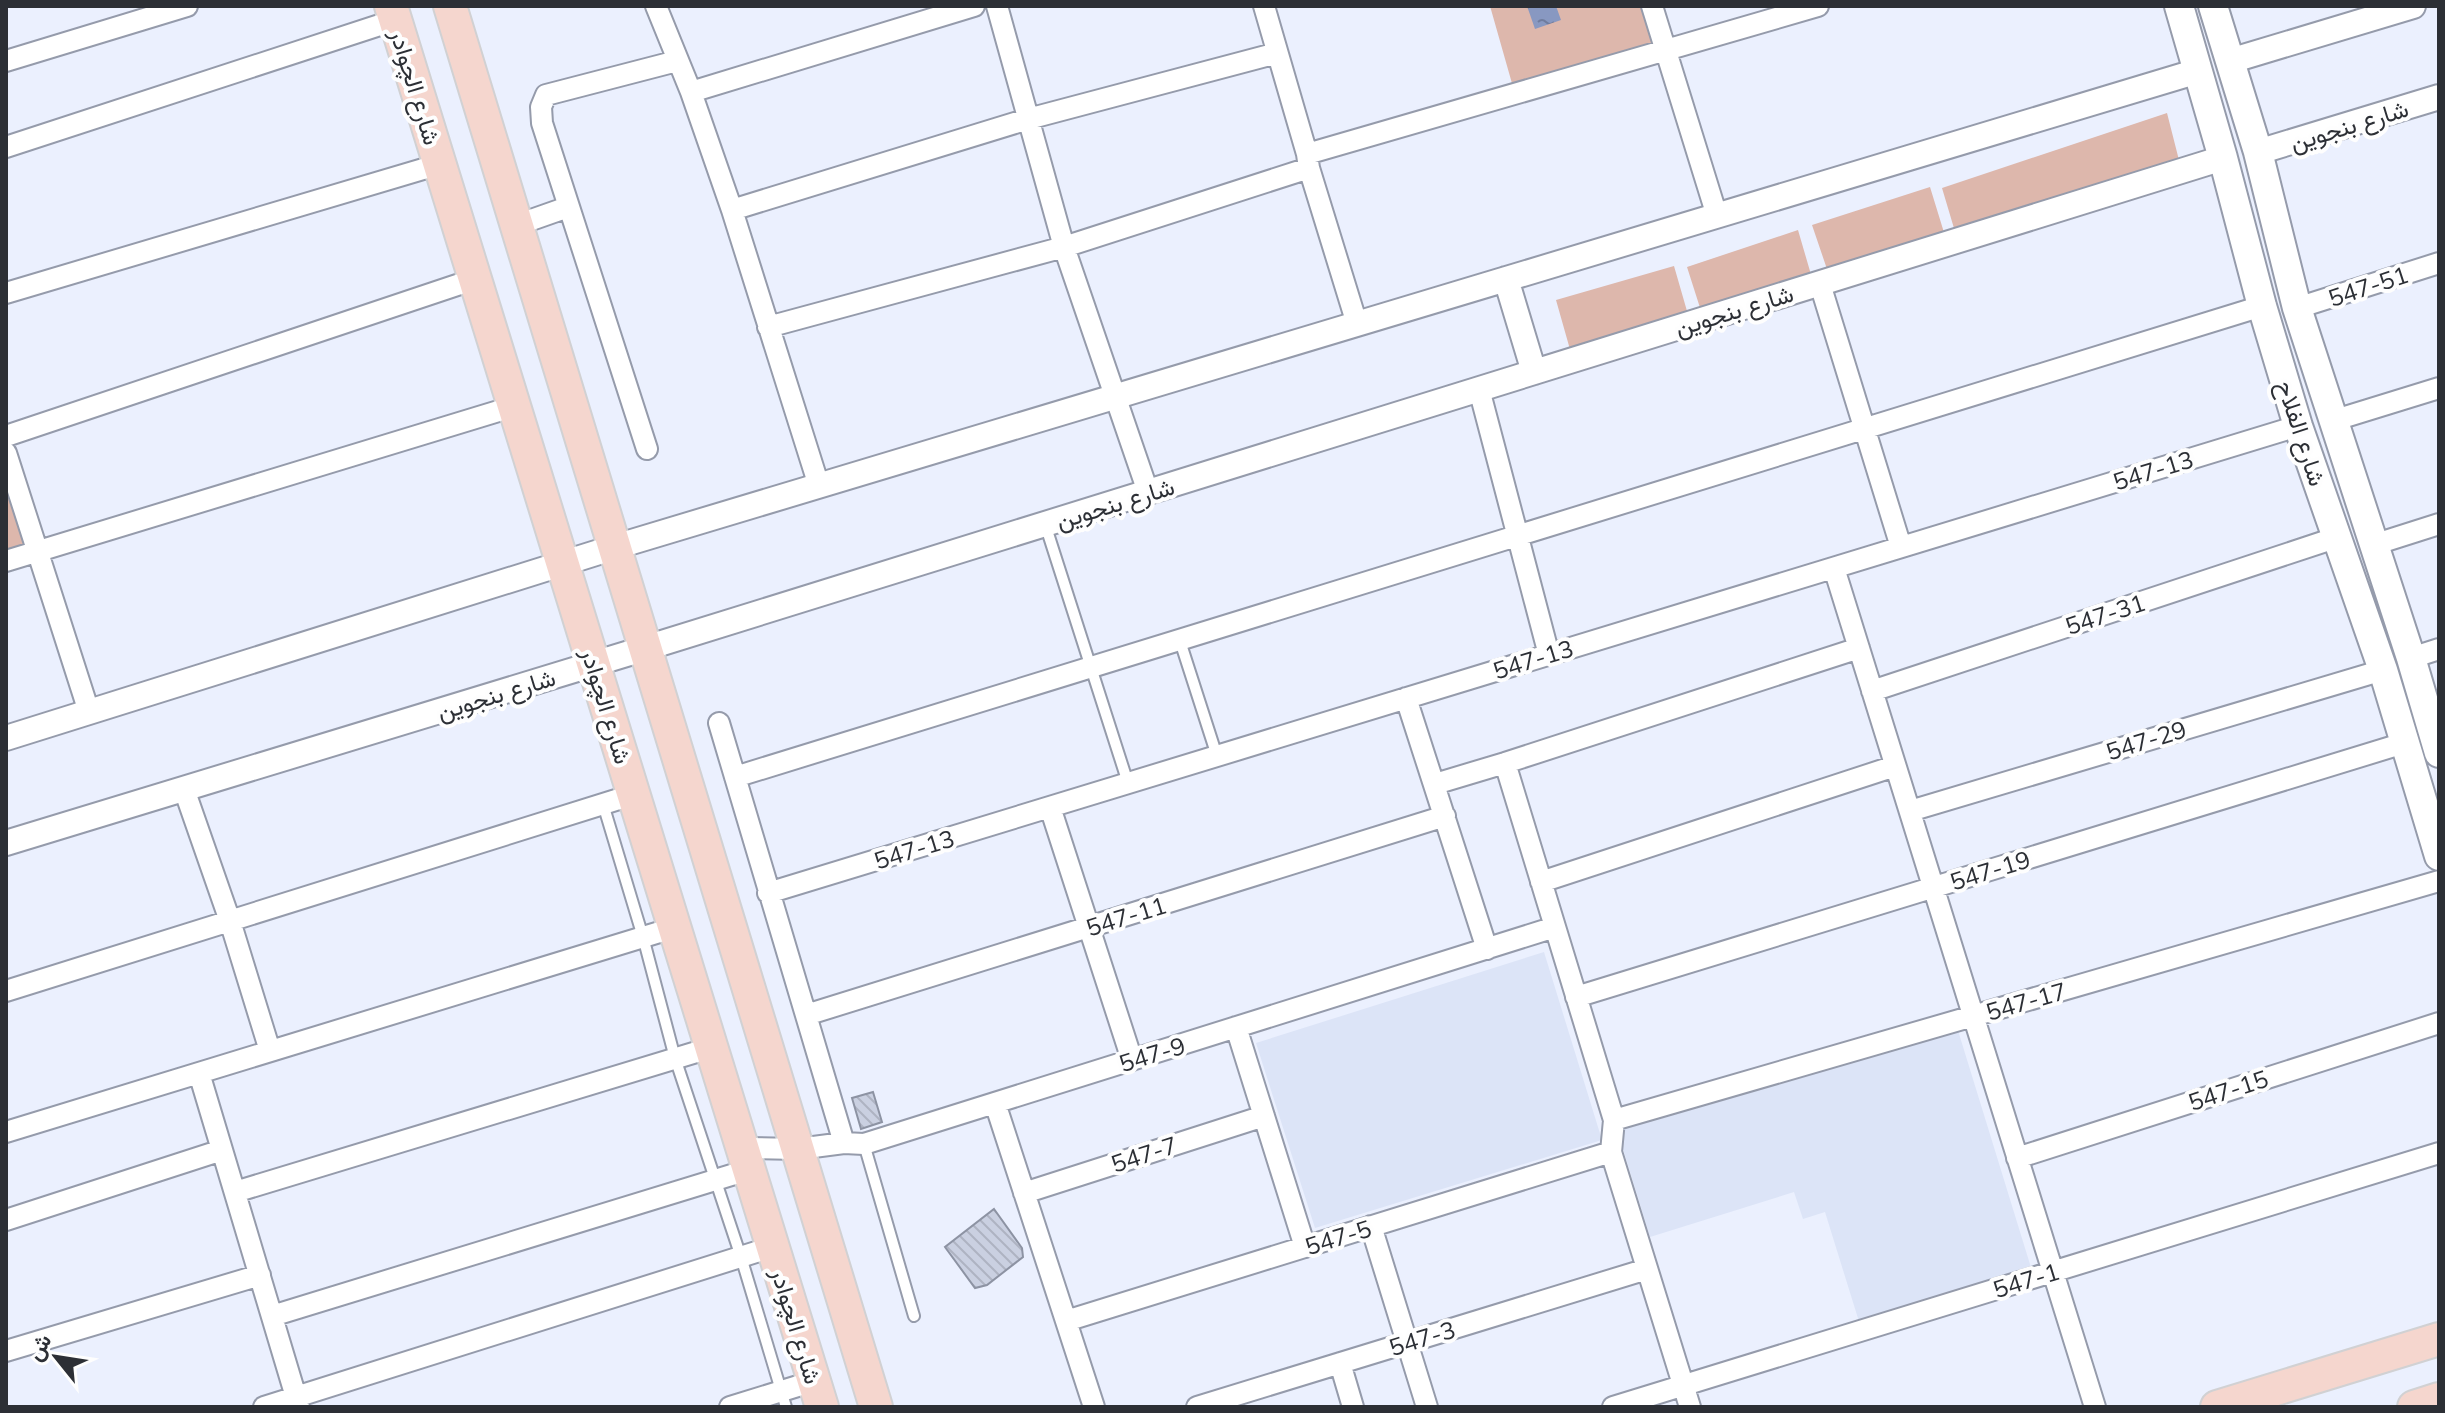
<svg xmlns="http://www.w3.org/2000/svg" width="2445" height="1413" viewBox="0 0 2445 1413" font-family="Mulish,Vazirmatn,sans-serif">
<defs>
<pattern id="water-ripples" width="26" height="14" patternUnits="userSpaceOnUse" patternTransform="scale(2)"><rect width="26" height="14" fill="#8898c1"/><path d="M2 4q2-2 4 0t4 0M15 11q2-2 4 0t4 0" fill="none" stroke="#6f7c9e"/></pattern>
<pattern id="building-back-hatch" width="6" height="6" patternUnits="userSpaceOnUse" patternTransform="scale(2)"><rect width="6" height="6" fill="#cad0e1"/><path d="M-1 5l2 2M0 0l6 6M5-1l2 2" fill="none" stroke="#aeb3c2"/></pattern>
</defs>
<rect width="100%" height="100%" fill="#ebf0fe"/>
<!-- built -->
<path fill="#dce4f7" d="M1544,952L1602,1140L1315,1228L1256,1043Z
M1956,1024L2033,1274L1861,1328L1825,1212L1803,1219L1794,1192L1650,1237L1619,1136L1623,1128Z"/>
<!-- green -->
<path fill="#ddb7ac" d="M1490,6H1651L1665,52L1515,94Z
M2167,113L2181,168L1956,235L1942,188Z
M1930,187L1946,239L1829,275L1812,225Z
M1798,230L1812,278L1702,314L1687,267Z
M1674,266L1689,318L1571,353L1556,300Z
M6,452L38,552L6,561Z"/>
<!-- water -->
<path fill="url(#water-ripples)" d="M1527,6H1556L1561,20L1535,29Z"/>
<!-- building -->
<path fill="url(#building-back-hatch)" stroke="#8d93a3" stroke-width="2" d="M873,1092L882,1122L861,1129L852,1098Z
M994,1209L1022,1248L1023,1257L987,1285L975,1288L945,1247Z"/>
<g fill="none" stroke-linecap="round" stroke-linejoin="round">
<!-- service casing -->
<g stroke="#959bab" stroke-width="14">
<path id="service" d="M1045,524L1128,783
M1180,641L1217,756
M603,804L643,937L675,1058L741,1257L786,1407
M864,1144L914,1316"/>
</g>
<!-- minor casing -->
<g stroke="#959bab" stroke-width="24">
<path id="minor" d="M656,6L691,92L732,210L819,486
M997,6L1064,247L1148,492
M1264,6L1307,154L1309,168L1357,324
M1652,6L1717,216
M6,61L187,6
M691,92L974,6
M6,147L395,20
M1307,154L1818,6
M732,210L1028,119L1277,53
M517,225L568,207
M1820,284L1901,547
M6,293L440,164
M2297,308L2439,263
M768,327L1064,247L1309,168
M1479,389L1549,655
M2332,421L2439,388
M6,436L475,279
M647,449L542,123L541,107L546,95L677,61
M6,453L89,712
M2373,545L2439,524
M6,561L515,406
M1834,568L2095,1407
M2411,658L2439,649
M1872,691L2338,537
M1406,698L1487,949
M719,723L844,1143
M1505,763L1614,1120L1611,1152L1690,1407
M735,777L2262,306
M1435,784L1505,763L1859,648
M184,789L230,921L270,1051
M1050,807L1132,1060
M1910,811L2383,670
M1541,882L1895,766
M768,893L2298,426
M6,991L635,794
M1576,997L2404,743
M806,1015L1445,816
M1236,1027L1305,1247
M199,1073L299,1407
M995,1103L1094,1407
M1614,1120L2439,881
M6,1132L676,927
M744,1148L798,1149L844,1143L864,1144L1555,927
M2017,1158L2439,1023
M235,1192L713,1047
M1024,1193L1264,1116
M6,1220L222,1150
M1371,1226L1427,1407
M272,1316L751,1169
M1066,1321L1611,1152
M6,1351L260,1275
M1340,1363L1353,1407
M264,1407L772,1247
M730,1407L814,1381
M1197,1407L1647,1269
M1613,1407L2439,1153"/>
</g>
<!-- tertiary casing -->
<g stroke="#959bab" stroke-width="28">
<path id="tertiary" d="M2230,61L2413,6
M2258,152L2439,97
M1506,279L1534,372
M6,738L615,547L2198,71
M6,843L646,648L2223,158"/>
</g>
<!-- secondary casing -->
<g stroke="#959bab" stroke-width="32">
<path id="secondary" d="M2179,6L2223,158L2262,306L2298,426L2383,670L2439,856
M2213,6L2258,152L2297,308L2411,658L2439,753"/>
</g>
<!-- primary casing -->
<g stroke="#d1d1d3" stroke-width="36">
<path id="primary" d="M391,6L822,1407
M450,6L876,1407
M2217,1407L2439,1339
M2414,1407L2439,1399"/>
</g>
<!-- service -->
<use href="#service" stroke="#fff" stroke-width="10"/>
<!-- minor -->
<use href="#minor" stroke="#fff" stroke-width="20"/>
<!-- tertiary -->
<use href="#tertiary" stroke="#fff" stroke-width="24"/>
<!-- secondary -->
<use href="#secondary" stroke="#fff" stroke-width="28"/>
<!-- primary -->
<use href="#primary" stroke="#f5d6ce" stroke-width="32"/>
</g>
<g text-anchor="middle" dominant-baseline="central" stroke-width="8" stroke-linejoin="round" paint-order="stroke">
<!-- street labels -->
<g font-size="24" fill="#2c2f35" stroke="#fefefe">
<text transform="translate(416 87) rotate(73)">شارع الچوادر</text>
<text transform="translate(2349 125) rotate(-17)">شارع بنجوين</text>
<text transform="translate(2368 286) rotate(-18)">547-51</text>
<text transform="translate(1734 310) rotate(-17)">شارع بنجوين</text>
<text transform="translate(2302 433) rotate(72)">شارع الفلاح</text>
<text transform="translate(2153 470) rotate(-17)">547-13</text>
<text transform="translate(1115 503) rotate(-17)">شارع بنجوين</text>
<text transform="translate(2105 614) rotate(-18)">547-31</text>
<text transform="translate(1533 659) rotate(-17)">547-13</text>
<text transform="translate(496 694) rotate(-17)">شارع بنجوين</text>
<text transform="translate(607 706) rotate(73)">شارع الچوادر</text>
<text transform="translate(2146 740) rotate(-17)">547-29</text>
<text transform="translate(914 849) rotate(-17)">547-13</text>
<text transform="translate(1990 870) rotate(-17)">547-19</text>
<text transform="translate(1126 916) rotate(-17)">547-11</text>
<text transform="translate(2026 1001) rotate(-16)">547-17</text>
<text transform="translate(1152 1054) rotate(-17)">547-9</text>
<text transform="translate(2228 1090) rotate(-18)">547-15</text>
<text transform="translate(1144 1154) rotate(-18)">547-7</text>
<text transform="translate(1338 1237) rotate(-17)">547-5</text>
<text transform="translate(2026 1280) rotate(-17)">547-1</text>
<text transform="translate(797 1326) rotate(73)">شارع الچوادر</text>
<text transform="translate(1422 1338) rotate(-17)">547-3</text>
</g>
</g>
<!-- border -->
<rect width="2445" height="1413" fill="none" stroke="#2c2f35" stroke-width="16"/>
<!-- north arrow -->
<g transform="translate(56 1357) rotate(300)" stroke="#fefefe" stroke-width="6" paint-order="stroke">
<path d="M0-6L14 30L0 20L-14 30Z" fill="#2c2f35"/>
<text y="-12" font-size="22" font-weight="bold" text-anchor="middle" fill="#2c2f35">ش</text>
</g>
</svg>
